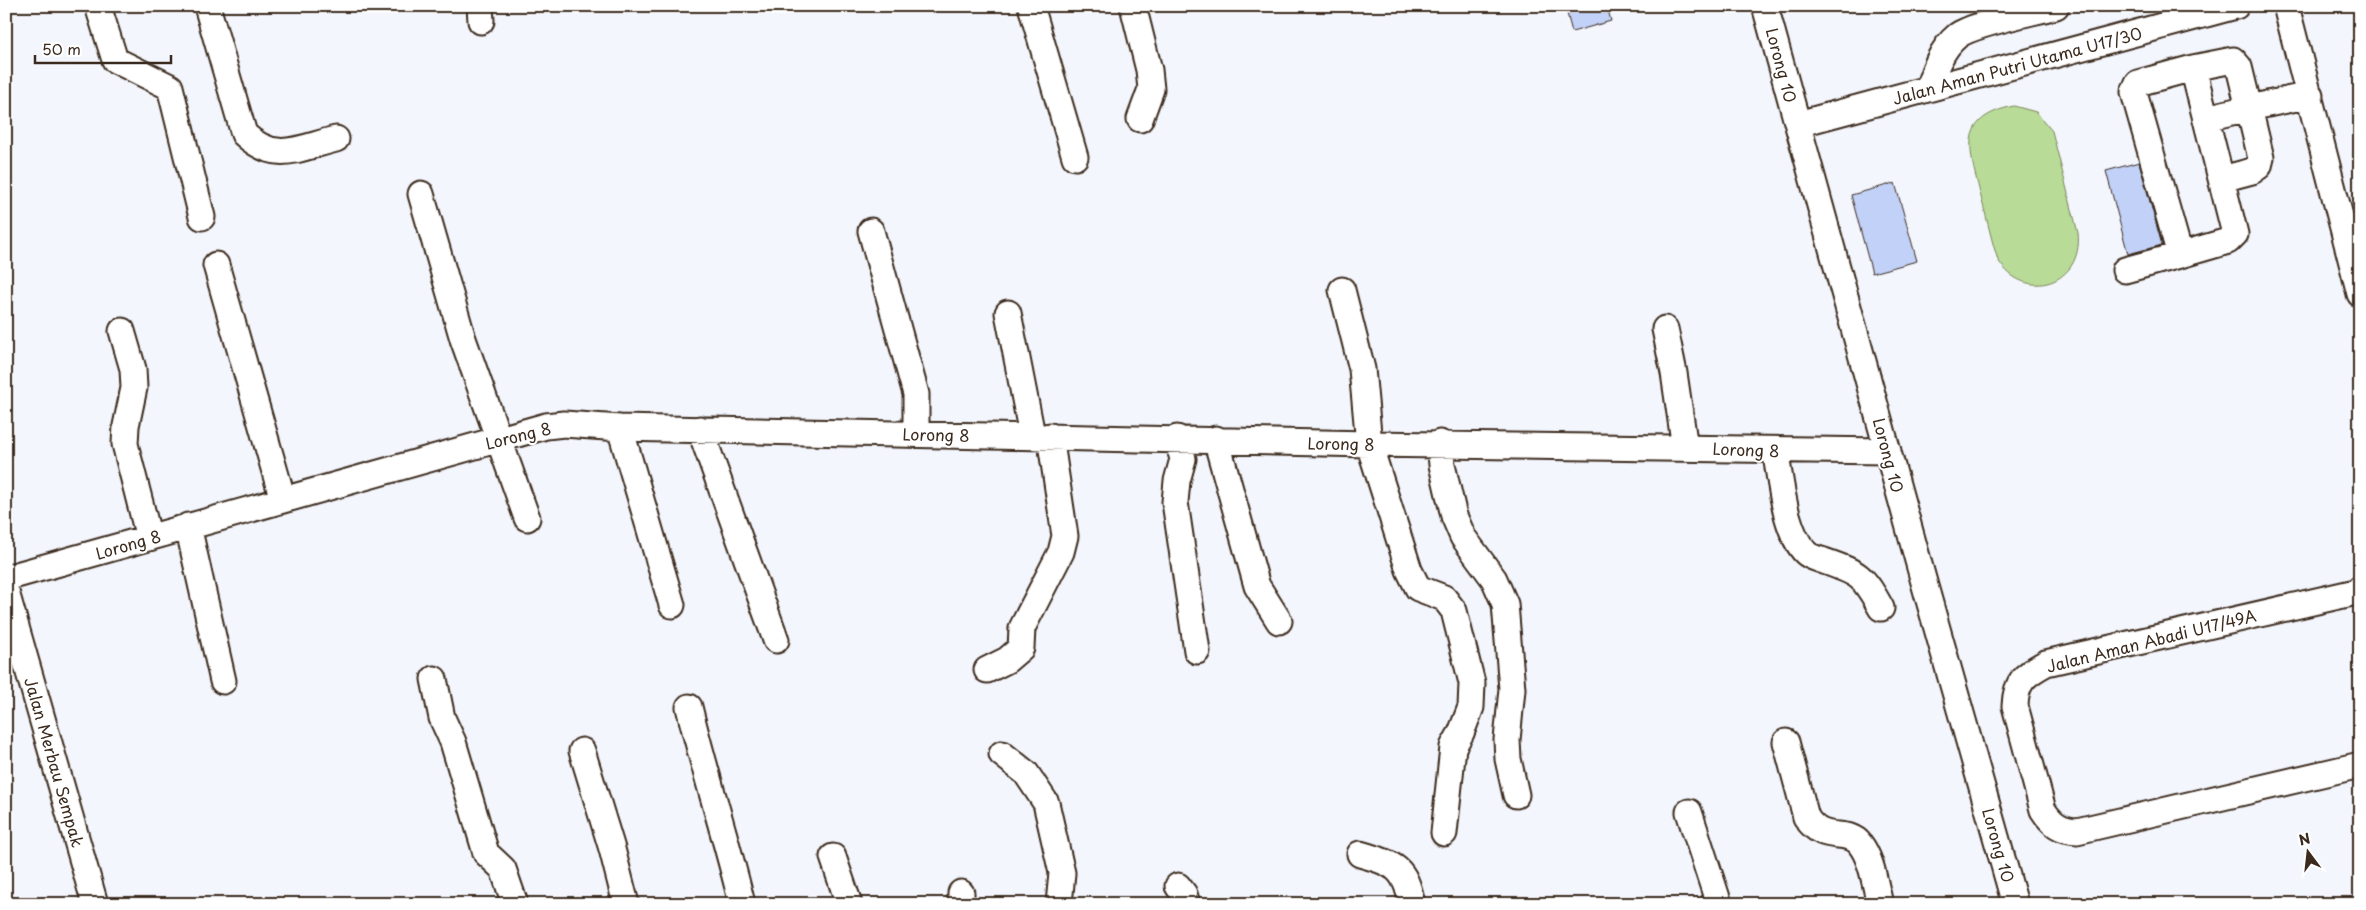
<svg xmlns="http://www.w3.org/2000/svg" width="2366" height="910" viewBox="0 0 2366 910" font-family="'Playpen Sans',sans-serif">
<rect width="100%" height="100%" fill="#f3f6fd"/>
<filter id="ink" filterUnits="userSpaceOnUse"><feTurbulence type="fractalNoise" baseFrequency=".02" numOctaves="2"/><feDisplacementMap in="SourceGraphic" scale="10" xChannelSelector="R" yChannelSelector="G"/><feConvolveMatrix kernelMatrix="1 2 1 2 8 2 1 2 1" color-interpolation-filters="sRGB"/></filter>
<g filter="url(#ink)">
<!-- green -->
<path fill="#b8dc97" stroke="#7a835a" d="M2014,106L2036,112L2052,131L2078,233C2084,284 2025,304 1998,260C1991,240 1987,218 1981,197C1970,152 1955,118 2014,106Z"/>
<!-- building -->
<path fill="#c1d1f7" stroke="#3b2a1e" d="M1565,6H1607L1611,21L1572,32Z
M2139,162L2162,245L2128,254L2106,171Z
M1895,183L1917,261L1872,273L1851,195Z"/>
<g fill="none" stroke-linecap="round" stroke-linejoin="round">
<!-- minor casing -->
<g stroke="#3b2a1e" stroke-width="29">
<path id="minor" d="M98,6L115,60L170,87L202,217
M207,6L244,134C276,164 298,148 336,139
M480,6L481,21
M1031,6L1075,157
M1133,6L1149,70L1151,89L1140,119
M1765,6L1925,586L2015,904
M2286,6L2360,294
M2193,68L2235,234L2228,241L2180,255L2136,100L2134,92L2138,83L2193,68L2233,60L2239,67L2249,108L2310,95
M1928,89C1934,71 1941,49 1957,36C1972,24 2035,12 2056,6
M2206,118L2249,108L2261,158L2259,166L2252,171L2222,179
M1798,124L2236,6
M421,194L463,339L527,518
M871,231L916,394V433
M216,265L283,500
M2125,270L2180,255
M1342,290L1362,369L1369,444L1409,570L1418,588L1444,598L1454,611L1472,683L1471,707L1461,733L1453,747L1444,833
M1008,313L1032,435
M1665,329L1674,373L1685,448
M122,331L133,369L134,388L126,426L125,444L149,538
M620,428L672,605
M700,429L776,640
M1177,438L1183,459L1177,481L1175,502L1197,651
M1216,439L1257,586L1279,621
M1440,443L1442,465L1454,516L1463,537L1494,579L1505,604L1512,689L1507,740L1508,759L1516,795
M1775,450C1781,480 1784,531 1806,553C1810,557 1818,559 1824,561C1860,574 1862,574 1881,608
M188,526L223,681
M6,578L546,426L564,424L620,428L1369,444L1888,451
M2360,588L2356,592L2046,663C2024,675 2016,681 2015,706L2043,810C2052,824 2060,830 2077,831L2360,765
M6,592L95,904
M987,670L1007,660L1021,648L1022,628L1061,552L1065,536L1050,436
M434,679L442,718L453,742L486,853L503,869L515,904
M689,707C705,773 726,837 742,904
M1786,742L1806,817C1823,845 1847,827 1860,844C1872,859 1875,885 1880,904
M582,751L612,849L626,904
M1002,754L1026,773L1046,803L1062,873L1059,904
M1689,812L1719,904
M1360,854C1395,864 1405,867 1412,904
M833,857L849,904
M1178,886L1184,894L1187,904
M961,904V893"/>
</g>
<!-- minor -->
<use href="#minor" stroke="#fff" stroke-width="25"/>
</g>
</g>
<g text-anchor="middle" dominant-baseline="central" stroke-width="4" stroke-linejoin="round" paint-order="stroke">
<!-- street labels -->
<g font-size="16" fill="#3b2a1e" stroke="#fff">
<text transform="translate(1782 65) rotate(75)">Lorong 10</text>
<text transform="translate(2017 65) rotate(-15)">Jalan Aman Putri Utama U17/30</text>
<text transform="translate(936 434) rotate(1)">Lorong 8</text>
<text transform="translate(518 435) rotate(-14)">Lorong 8</text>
<text transform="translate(1341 443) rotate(1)">Lorong 8</text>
<text transform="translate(1746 449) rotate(2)">Lorong 8</text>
<text transform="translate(1889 455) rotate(75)">Lorong 10</text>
<text transform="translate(128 544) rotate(-16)">Lorong 8</text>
<text transform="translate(2151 640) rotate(-14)">Jalan Aman Abadi U17/49A</text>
<text transform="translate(55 762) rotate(74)">Jalan Merbau Sempak</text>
<text transform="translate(1999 845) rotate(74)">Lorong 10</text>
</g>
</g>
<!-- margin -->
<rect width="2366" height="910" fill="none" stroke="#fff" stroke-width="25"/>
<rect x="12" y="12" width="2341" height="885" fill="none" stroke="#3b2a1e" stroke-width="2" filter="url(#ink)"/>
<!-- north arrow -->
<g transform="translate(2308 852) rotate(345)" stroke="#ffffff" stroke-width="4" paint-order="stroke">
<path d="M0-4L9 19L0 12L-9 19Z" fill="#3b2a1e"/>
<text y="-8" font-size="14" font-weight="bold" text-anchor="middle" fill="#3b2a1e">N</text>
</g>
<!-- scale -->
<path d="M35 55v8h136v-8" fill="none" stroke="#3b2a1e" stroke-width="2.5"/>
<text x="42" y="55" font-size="15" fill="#3b2a1e" stroke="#ffffff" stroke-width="4" paint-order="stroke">50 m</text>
</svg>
